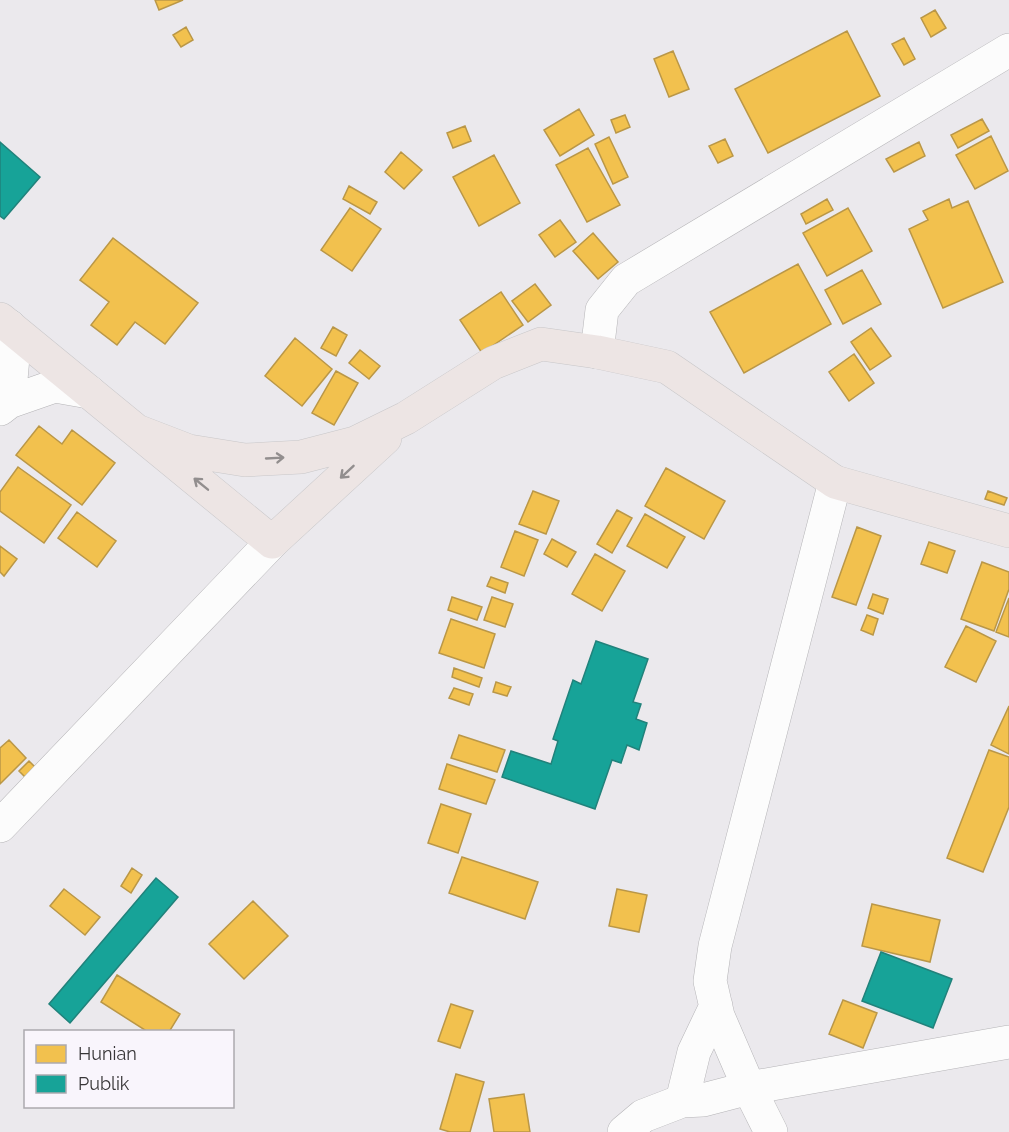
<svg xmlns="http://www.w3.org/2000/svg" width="1009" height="1132" viewBox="0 0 1009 1132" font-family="Raleway,sans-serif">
<rect width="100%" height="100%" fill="#ebe9ed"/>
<!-- homes -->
<path fill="#f2c14e" stroke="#ba9747" stroke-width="1.5" d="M155,0H183L159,10Z
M935,10L946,28L931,37L921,18Z
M186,27L193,40L181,47L173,35Z
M847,31L880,96L768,153L735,89Z
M904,38L915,59L904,65L892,44Z
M673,51L689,89L669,97L654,59Z
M579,109L594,135L560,156L544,130Z
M625,115L630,127L616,133L611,120Z
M982,119L989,131L958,148L951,135Z
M465,126L471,141L453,148L447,133Z
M991,136L1008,171L975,189L956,155Z
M609,137L628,177L613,184L595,144Z
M725,139L733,156L718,163L709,146Z
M919,142L925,156L894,172L886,159Z
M588,148L620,205L587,222L556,165Z
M401,152L422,170L404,189L385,172Z
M494,155L520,203L479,226L453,177Z
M349,186L377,202L370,214L343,199Z
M827,199L833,210L806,224L801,214Z
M949,199L952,208L968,201L1003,282L943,308L909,229L928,220L923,211Z
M350,208L381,229L352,271L321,250Z
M848,208L872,251L827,276L803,233Z
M560,220L576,242L555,257L539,235Z
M593,233L618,262L598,279L573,251Z
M113,238L198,303L165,344L135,322L117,345L91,325L109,302L80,280Z
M798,264L831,324L744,373L710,312Z
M862,270L881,304L843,324L825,290Z
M535,284L551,305L528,322L512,301Z
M501,292L523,325L482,353L460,320Z
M333,327L347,335L336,356L321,348Z
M871,328L891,356L870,370L851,342Z
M295,338L332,369L302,406L265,376Z
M360,350L380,366L369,379L349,363Z
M854,354L874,383L849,401L829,372Z
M336,371L358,383L334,425L312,413Z
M39,426L62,444L72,430L115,463L82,505L16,455Z
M18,467L71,505L44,543L0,511V492Z
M666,468L725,501L704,539L645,506Z
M533,491L559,501L546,534L519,524Z
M988,491L1007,498L1004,505L985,499Z
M617,510L632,518L612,553L597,544Z
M77,512L116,541L97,567L58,538Z
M645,514L685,537L667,568L627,546Z
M857,527L881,536L856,605L832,597Z
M515,531L538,540L524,576L501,567Z
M552,539L576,552L567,567L544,554Z
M929,542L955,551L947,573L921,564Z
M0,546L17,559L4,576L0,572Z
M595,554L625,571L602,611L572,594Z
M982,562L1009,572V589L994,631L961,619Z
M491,577L508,583L505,593L487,586Z
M873,594L888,599L883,614L868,608Z
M452,597L482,607L477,620L448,610Z
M492,597L513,604L505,627L484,620Z
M1009,598V637L996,632Z
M867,615L878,619L873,635L861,630Z
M451,619L495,634L484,668L439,653Z
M966,626L996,641L976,682L945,667Z
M454,668L482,678L479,687L452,677Z
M496,682L511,687L507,696L493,692Z
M454,688L473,694L469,705L449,698Z
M1009,706V754L991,745Z
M459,735L505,750L497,772L451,758Z
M9,740L26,758L0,784V748Z
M989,750L1009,757V807L983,872L947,858Z
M29,761L42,774L32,784L19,771Z
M447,764L495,780L486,804L439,789Z
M441,804L471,814L458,853L428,843Z
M462,857L538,882L525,919L449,893Z
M132,868L142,875L131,893L121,886Z
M64,889L100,917L85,935L50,906Z
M617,889L647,895L639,932L609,926Z
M253,901L288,936L244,979L209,944Z
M872,904L940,920L930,962L862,946Z
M117,975L180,1014L169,1032H148L101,1002Z
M843,1000L877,1013L863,1048L829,1034Z
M451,1004L473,1011L460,1048L438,1041Z
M456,1074L484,1082L470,1132H450L440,1129Z
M524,1094L530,1132H494L489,1099Z"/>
<!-- public -->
<path fill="#17a398" stroke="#21827b" stroke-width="1.5" d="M0,142L40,177L4,219L0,216Z
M596,641L648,659L633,702L641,704L636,719L647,723L639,750L627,745L621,763L612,760L595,809L502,777L511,751L551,764L558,741L553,739L573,680L581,684Z
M156,878L178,897L70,1023L49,1004Z
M881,952L952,979L933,1028L862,1001Z"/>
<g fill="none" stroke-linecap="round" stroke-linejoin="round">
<!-- minor casing -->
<g stroke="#b5b4b7" stroke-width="34">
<path id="minor" d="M9,326L13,357L9,402
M597,352L602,310L626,280L1009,50
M0,409L9,402L55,386L89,392
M0,826L272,542
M682,1101L694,1052L716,1006
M624,1132L643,1116L682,1101L703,1100L749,1088L1009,1042
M771,1132L749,1088L718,1016L710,981L715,946L835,482"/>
</g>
<!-- major casing -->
<g stroke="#c8c7c9" stroke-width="34">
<path id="major" d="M0,319L272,542L385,438
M137,431L189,451L245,460L301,457L355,443L406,418L493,363L541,344L597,352L667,367L835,482L1009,531"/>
</g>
<!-- minor -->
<use href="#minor" stroke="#fcfcfc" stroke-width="33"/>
<!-- major -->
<use href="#major" stroke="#ede5e4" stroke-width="33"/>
</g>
<!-- one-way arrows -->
<defs><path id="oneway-shaft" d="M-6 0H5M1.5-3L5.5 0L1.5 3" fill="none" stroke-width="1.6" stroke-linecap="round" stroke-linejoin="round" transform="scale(1.5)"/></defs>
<g stroke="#928e8e">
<use href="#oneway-shaft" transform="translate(275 458) rotate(-3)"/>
<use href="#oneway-shaft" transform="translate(347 472) rotate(137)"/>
<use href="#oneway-shaft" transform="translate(201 484) rotate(-141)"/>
</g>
<!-- legend -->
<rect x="24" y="1030" width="210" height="78" fill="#f9f5fc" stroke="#aca9ae" stroke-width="1.5"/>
<rect x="36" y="1045" width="30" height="18" fill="#f2c14e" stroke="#aca9ae" stroke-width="1.5"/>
<text x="78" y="1060" font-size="18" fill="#383638">Hunian</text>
<rect x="36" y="1075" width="30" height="18" fill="#17a398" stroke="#aca9ae" stroke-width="1.5"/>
<text x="78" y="1090" font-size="18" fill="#383638">Publik</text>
</svg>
